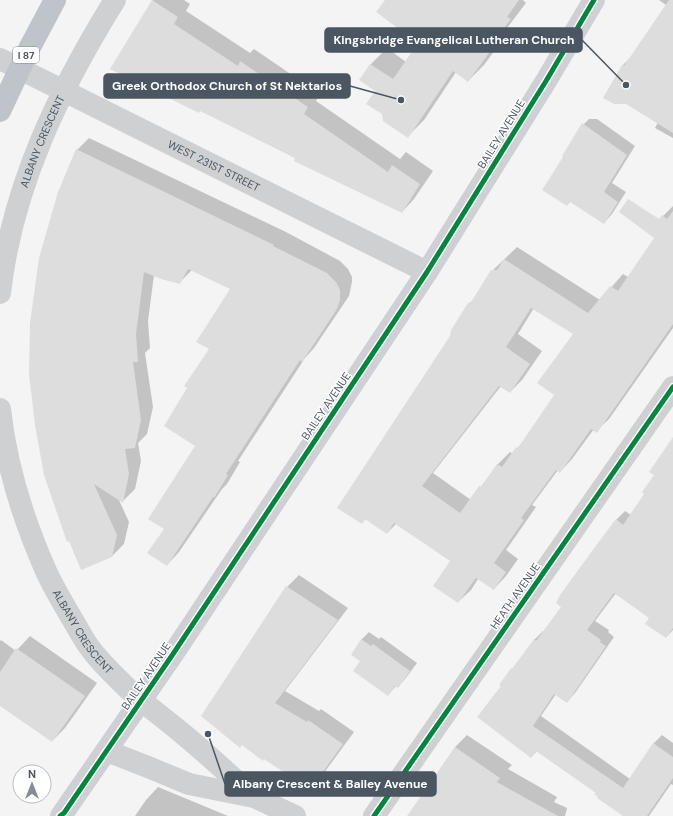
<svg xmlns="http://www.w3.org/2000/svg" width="673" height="816" viewBox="0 0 673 816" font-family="'DM Sans',sans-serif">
<rect width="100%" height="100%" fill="#f4f4f4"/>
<!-- shadow -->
<path fill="#0003" fill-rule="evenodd" d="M153,0H184L190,4L186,11L250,53L254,49L320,94L316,101L400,159L406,152L433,171L414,199L402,212L201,110L111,69Z
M387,0H523L526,3L507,28L510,30L484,65L468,81L456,72L424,120L408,136L376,91L360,80L371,64L387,48L406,62L420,43Z
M659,0H673V138L655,128L658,122L627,103L604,97L623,65L632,56L666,5Z
M589,119H597L635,146L612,183L626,192L612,214L604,223L571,201L567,205L580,128Z
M89,138L286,232L340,261L348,269L352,277V282L349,296L314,348L305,358L238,461L240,462L227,484L222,489L179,552L167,565L165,529L196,445L210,349L231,289L192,270L180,282L154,275L148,321L150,348L145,353L153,407L147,434L138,443L141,461L135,489L123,501L118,498L129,522L124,544L111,557L82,569L77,150Z
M673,206V328L609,419L596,431L594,429L572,459L560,472L558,470L532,505L536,507L506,550L518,559L506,576L494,589L478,579L471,590L458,602L452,561L396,524L387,533L366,519L361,523L451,336L469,304L477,296L492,271L517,247L600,300L623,274L628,277L656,238L663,216ZM534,308L574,334L556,395L524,440L513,454L510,452L498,464L471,500L433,473L501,386L510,392L522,380L542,351L518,334Z
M673,443V630L666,637L650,618L616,593L595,621L609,630L608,632L614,637L575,693L567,702L556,694L541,716L630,779L653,744L662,735L673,743V785L671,784L649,816H625L597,793L537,751L531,757L502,685L501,684L534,640L543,631L544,632L562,606L616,520L625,511L631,515L646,494Z
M299,575L348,608L285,691L319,711L321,709L354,732L321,777L310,789L202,716L287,587Z
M369,632L379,639L381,637L417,663L405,679L398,687L396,686L388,695L361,661L352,655L362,639Z
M30,636L97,683L65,728L52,741L0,704V641L1,640L16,651Z
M467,735L512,765L508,769L557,797L554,802L567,808L565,816H409L455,747Z
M158,787L228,816H135L146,800Z"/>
<!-- building -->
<path fill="#ddddde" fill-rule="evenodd" d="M152,0L178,17L174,24L238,66L240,61L308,107L304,114L388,172L392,165L420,184L402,213L294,161L295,158L200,111L199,113L110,69Z
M385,0H519L507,17L511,19L492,44L494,46L468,82L453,71L408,138L383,121L382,114L366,104L375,91L359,80L370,64L393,79L418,43L376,12Z
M669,0H673V133L626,104H614L603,98L622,65L624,66Z
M582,123L627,155L604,192L618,202L604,224L570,202L567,206L542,190L563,157L562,156Z
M76,149L274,245L273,246L327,273L336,282L340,290V300L337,309L302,362L300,360L226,474L228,475L214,498L213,497L167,566L147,553L164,529L148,519L195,446L164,426L187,388L184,386L209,349L196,342L230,289L188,269L180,284L161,279L144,272L136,334L138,362H133L141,420L135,448L125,449L129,474L123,503L94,484L117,535L112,557L81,570L69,541L67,542L44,475L35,425L29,374L30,323L39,258L58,192Z
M628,199L659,219L662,215L667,219L673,211V324L597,433L591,429L560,473L556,470L521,518L524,520L494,563L506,572L494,590L476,578L458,603L433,586L450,561L394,523L387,534L365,519L362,524L337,508L450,336L451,330L468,303L470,304L491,270H497L504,259L588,313L610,286L618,291L654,238L619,212ZM531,308L573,334L537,383L554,395L518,448L516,447L502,467L497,464L481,487L479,486L460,513L422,486L499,386L510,393L530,364L506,347Z
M673,437V628L666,638L645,624L649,618L614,593L587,630L601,640L600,642L606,646L567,703L554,694L533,726L623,788L653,743L673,757V778L647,816H623L597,798L598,797L594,794L596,793L536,751L531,758L477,717L501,686L499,685L511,668L512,669L534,639L536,641L561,607L556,603L560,595L595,547L616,519L623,525L644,494L642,492L654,475L649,472Z
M286,586L338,620L275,703L307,722L308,720L343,744L310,790L264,759L263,761L242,745L240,748L201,716Z
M361,639L371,646L373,644L410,671L398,688L395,686L388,696L353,671L360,661L351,655Z
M16,648L85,696L52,742L0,706V672Z
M455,747L500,778L497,782L558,816H407Z"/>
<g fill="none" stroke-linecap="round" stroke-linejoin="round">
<!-- minor -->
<g stroke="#ced0d2" stroke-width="22">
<path id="s1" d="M0,59L427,272"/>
<path id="s2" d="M0,293C12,187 59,90 115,0"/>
<path id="s3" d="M0,409C6,465 23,519 46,571C56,593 69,613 81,634C91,653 109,670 124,685C140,701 159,714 177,729C204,751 229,774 254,797"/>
<path d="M107,751L148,767L189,784L254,797L295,816"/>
<path d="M374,816L673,387"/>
</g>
<!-- secondary -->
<path stroke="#ced0d4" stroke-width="22" d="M61,816L173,654L427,272L546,81L594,0"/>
<!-- motorway -->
<path stroke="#bec4c9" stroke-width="22" d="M0,111L30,47L55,0"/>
<!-- cycleway casing -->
<g stroke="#fff" stroke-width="8">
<path id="cycleway" d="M60,816L64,813L173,654L427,272L546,81L594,0
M374,816L673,387"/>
</g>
<!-- cycleway -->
<use href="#cycleway" stroke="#00873e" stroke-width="5"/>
</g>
<g text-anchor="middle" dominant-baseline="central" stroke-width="3" stroke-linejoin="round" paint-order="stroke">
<!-- shield labels -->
<rect fill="#fff" stroke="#808990" stroke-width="1" x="13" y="47" width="26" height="16" rx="3"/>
<g font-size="10" font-weight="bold" fill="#4a5661">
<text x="26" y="55">I 87</text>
</g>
<!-- street labels -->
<g font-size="11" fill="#4a5661" stroke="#fff">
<text transform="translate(501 134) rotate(-58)">BAILEY AVENUE</text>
<text stroke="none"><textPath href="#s2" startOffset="158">ALBANY CRESCENT</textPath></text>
<text stroke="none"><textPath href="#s1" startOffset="239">WEST 231ST STREET</textPath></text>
<text transform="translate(326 406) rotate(-56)">BAILEY AVENUE</text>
<text transform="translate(515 596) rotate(-55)">HEATH AVENUE</text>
<text stroke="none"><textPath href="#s3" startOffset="240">ALBANY CRESCENT</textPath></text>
<text transform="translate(146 676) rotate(-56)">BAILEY AVENUE</text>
</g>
</g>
<!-- callouts -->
<path fill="none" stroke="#4a5661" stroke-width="1.5" d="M626 85L582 40M401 100L350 86M208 734L225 784"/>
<g fill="#4a5661" stroke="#fff" stroke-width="1.5">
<circle cx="626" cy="85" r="4"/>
<circle cx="401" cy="100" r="4"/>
<circle cx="208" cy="734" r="4"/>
</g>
<g fill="#4a5661" stroke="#4a5661" stroke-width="1.5">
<rect x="325" y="28" width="257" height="24" rx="4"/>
<rect x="104" y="74" width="246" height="24" rx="4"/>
<rect x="225" y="772" width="211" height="24" rx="4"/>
</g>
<g font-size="12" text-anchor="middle" font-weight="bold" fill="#fff">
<text x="454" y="44">Kingsbridge Evangelical Lutheran Church</text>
<text x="227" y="90">Greek Orthodox Church of St Nektarios</text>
<text x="330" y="788">Albany Crescent &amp; Bailey Avenue</text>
</g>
<!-- north arrow -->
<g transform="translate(32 784)"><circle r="19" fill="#ffffff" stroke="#b7bbc0"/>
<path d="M0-3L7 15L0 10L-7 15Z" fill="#868d94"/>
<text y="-6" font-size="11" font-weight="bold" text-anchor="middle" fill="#4a5661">N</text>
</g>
</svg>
